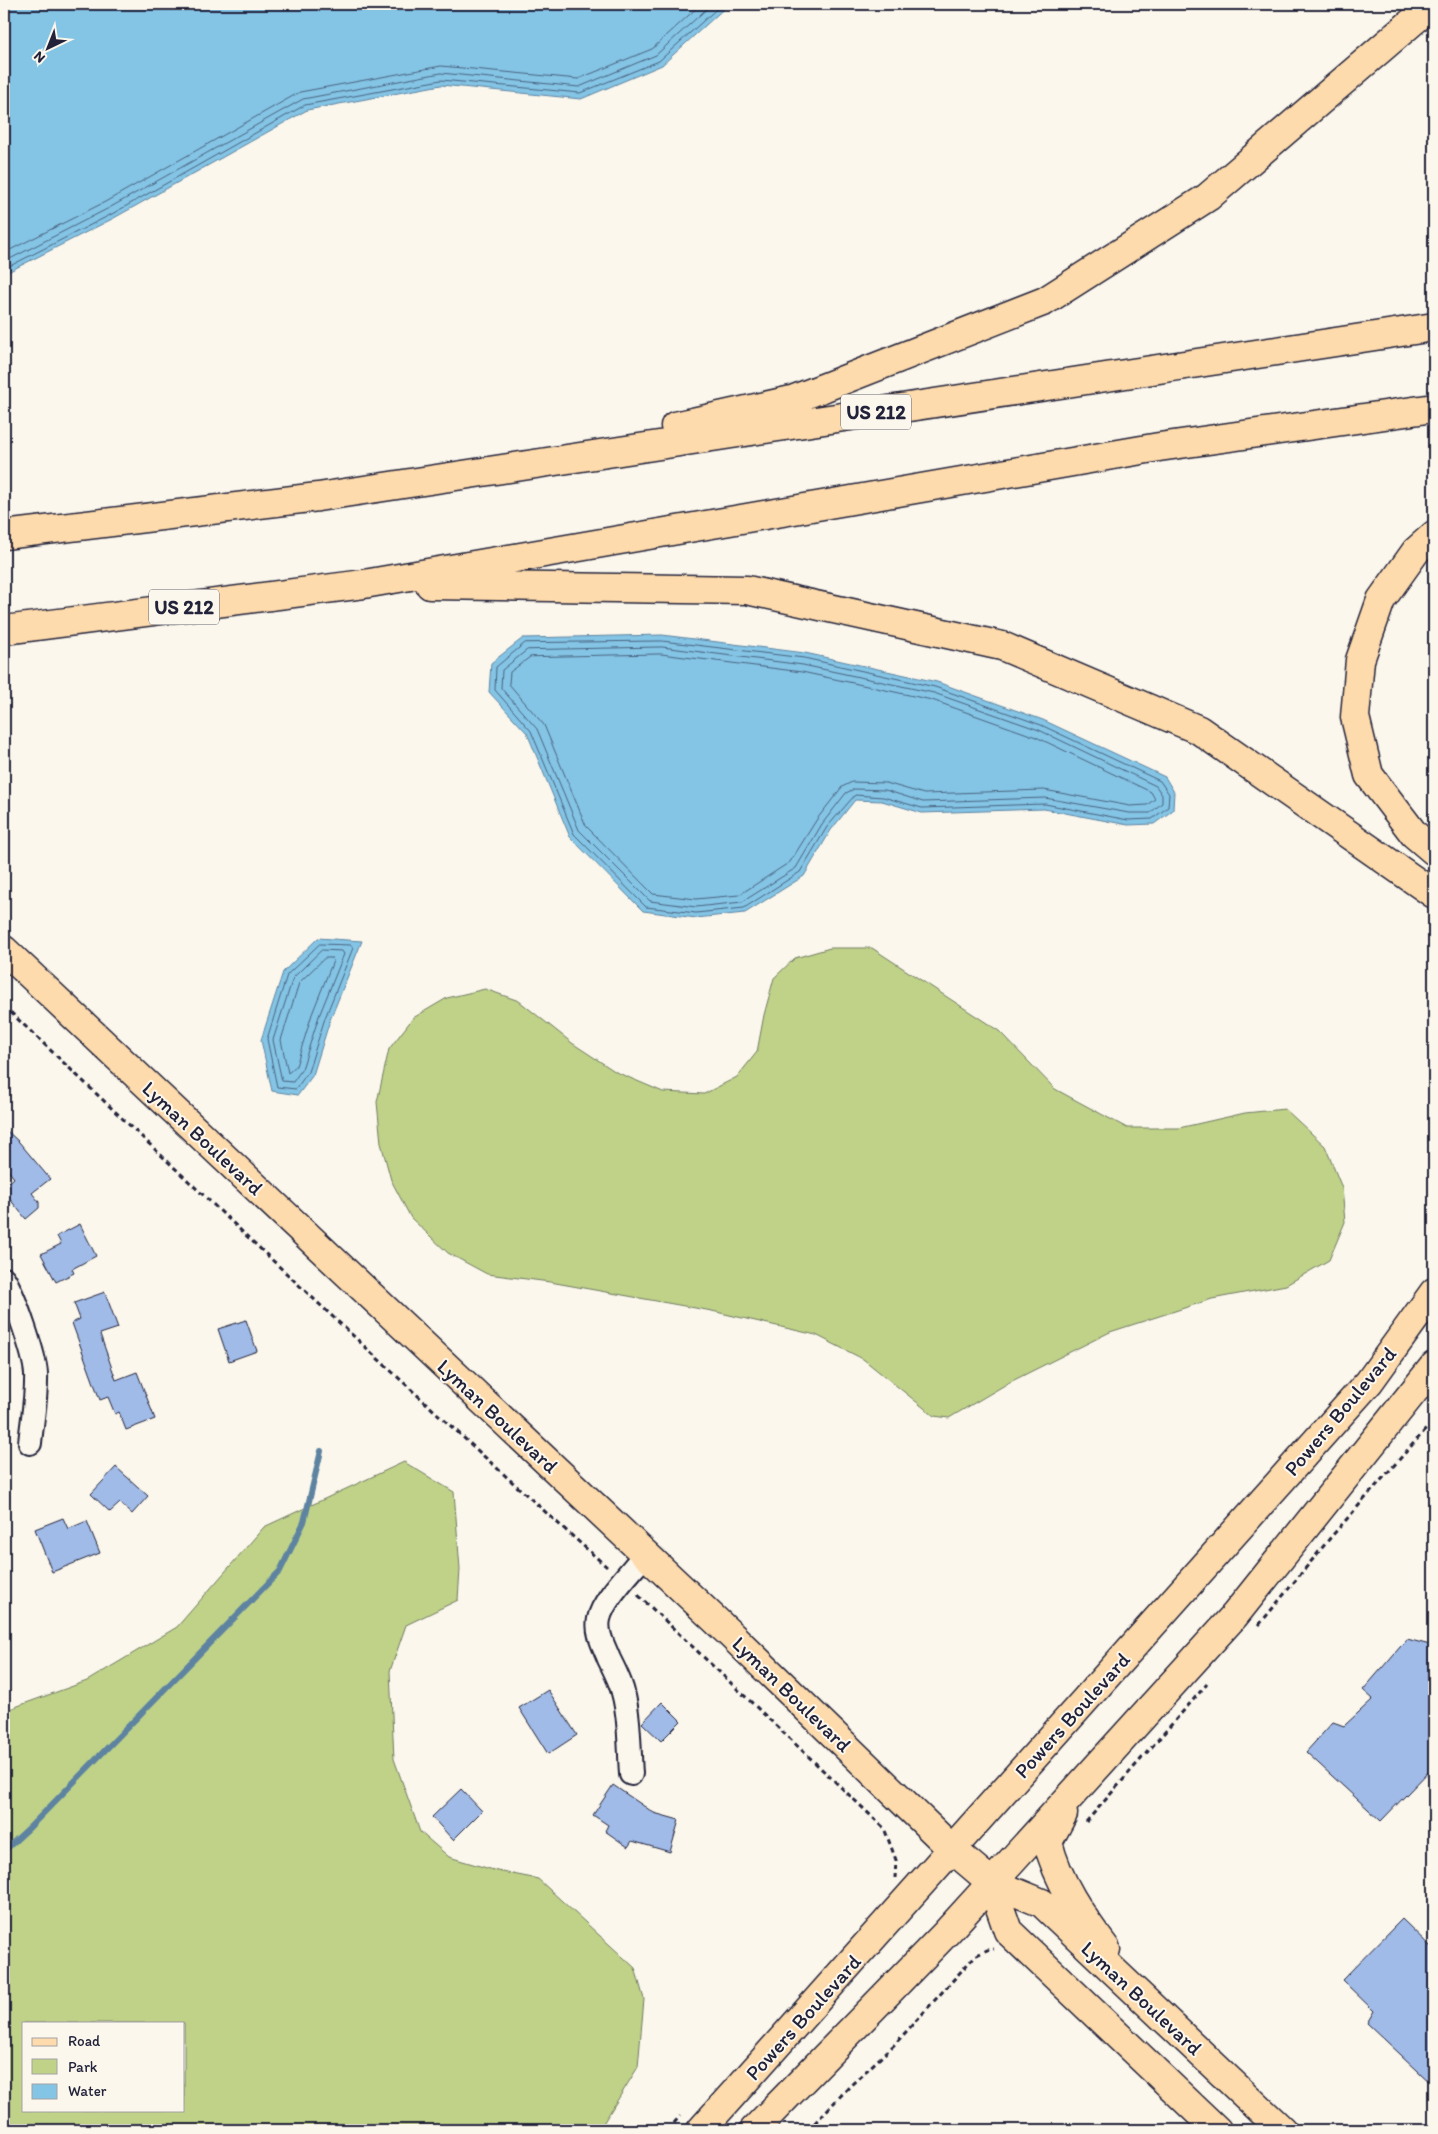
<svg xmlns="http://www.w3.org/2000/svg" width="1438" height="2134" viewBox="0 0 1438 2134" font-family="Itim,sans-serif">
<rect width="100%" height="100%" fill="#fbf7ec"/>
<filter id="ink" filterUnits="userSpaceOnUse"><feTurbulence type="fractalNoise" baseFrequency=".02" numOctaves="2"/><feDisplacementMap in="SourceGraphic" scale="10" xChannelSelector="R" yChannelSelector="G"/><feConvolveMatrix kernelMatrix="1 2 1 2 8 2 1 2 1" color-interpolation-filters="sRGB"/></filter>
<g filter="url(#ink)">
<!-- green -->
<path fill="#bfd288" stroke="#707a62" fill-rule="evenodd" d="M830,948H872L999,1031L1055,1089L1127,1128H1179L1245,1113L1285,1109L1325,1146L1342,1188L1345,1222L1329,1260L1286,1285L1212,1299L1110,1332L1010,1382L949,1418L934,1416L863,1359L816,1335L712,1311L550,1282L487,1274L448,1253L411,1218L391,1180L381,1143L377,1102L389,1049L413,1018L447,998L485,989L519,1001L572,1043L616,1072L663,1092L704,1094L737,1077L757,1052L764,1015L774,978L795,958Z
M404,1462L454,1492L460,1569L458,1600L406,1625L390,1671L394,1759L420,1832L449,1857L497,1871L538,1879L635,1968L644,1999L638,2067L599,2130H4V1711L87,1681L177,1627L264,1527ZM24,2023H184V2110H24Z"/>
<!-- water -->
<path fill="#84c4e5" stroke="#5d83a1" d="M4,4H729L662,65L581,99L441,85L307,110L114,218L4,274Z
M662,635L805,653L937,682L1043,720L1165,777L1174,792L1173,810L1154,824L1128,825L1044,809L922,813L882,801L855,800L831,830L804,876L745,913L696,918L643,911L570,837L527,733L489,692L491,663L523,638Z
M318,938L362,941L330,1020L313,1075L298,1095L272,1091L261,1040L283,972Z"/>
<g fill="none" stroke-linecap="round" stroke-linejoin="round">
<!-- shore -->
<path stroke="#49637f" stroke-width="1" d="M4,253L105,202L300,92L441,66L578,79L652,49L701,4
M4,262L109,208L303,99L441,73L579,87L656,55L712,4
M4,269L112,214L305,105L441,80L580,93L659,61L722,4
M662,641L804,658L935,687L1041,725L1160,781L1169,794L1168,807L1152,819L1128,820L1045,804L922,808L883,797L855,795L827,827L800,872L744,908L696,913L646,907L574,834L531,731L495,690L496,667L525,643Z
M662,647L803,665L934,693L1039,730L1156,786L1162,795V803L1150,813H1129L1045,798L923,802L885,790L854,789L846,793L822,824L796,868L742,902L696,907L650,901L579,830L537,729L501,688L502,670L527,650Z
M661,654L802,672L932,700L1036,737L1151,792L1155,799L1147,805L1130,806L1044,790L924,794L886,783L852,782L842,787L817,819L790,862L739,895L696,899L653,894L586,826L544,725L509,684L510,672L530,657Z
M320,944L351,945L353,948L325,1018L308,1072L296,1089L277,1087L267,1039L287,975Z
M322,950L342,951L344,954L319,1016L302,1069L293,1082L282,1081L273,1040L293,978Z
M325,958H332L333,961L312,1014L296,1066L288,1073L281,1040L299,983Z"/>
<!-- stream -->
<path stroke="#5d83a1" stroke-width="6" d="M4,1851L29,1828L280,1571L304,1522L321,1451"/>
</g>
<!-- building -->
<path fill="#a0bbe8" stroke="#22223b" d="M4,1128L19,1142L50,1179L32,1193L39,1202V1208L26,1219L4,1192V1187L14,1178L4,1165Z
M80,1224L96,1256L72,1269L74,1273L56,1282L41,1254L61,1244L57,1236Z
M105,1292L118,1328L100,1334L116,1380L137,1372L155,1419L126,1430L119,1412L115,1414L108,1397L100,1400L72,1323L80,1319L74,1303Z
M246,1320L257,1351L229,1361L218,1329Z
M116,1467L148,1496L132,1514L120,1503L110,1512L91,1494Z
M63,1518L68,1529L87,1521L100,1553L52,1572L35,1529Z
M1407,1639L1434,1646V1766L1381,1821L1306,1752L1333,1722L1344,1726L1373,1699L1363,1690Z
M548,1690L577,1735L548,1754L519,1708Z
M662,1702L681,1721L661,1741L642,1723Z
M613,1785L654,1813L679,1820L670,1852L632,1841L628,1847L605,1831L608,1825L593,1815Z
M461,1789L482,1811L453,1840L432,1817Z
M1402,1919L1434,1950V2086L1367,2023L1374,2011L1342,1980Z"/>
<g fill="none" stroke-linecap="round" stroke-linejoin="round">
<!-- minor casing -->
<g stroke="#22223b" stroke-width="26">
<path id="minor" d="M4,1279C14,1295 35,1355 36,1374C37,1396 32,1421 30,1443
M631,1774C629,1746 630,1709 620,1683C617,1675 613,1667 609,1659C604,1646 596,1633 599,1619C603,1599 632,1571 645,1554"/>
</g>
<!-- major casing -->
<g stroke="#22223b" stroke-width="31">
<path id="major" d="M4,950L728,1632L952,1849L991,1882L1042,1903L1282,2130
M1063,1814L1048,1842C1057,1881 1082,1917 1106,1949
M991,1882L1008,1931L1217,2130
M701,2130L1369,1382L1434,1292
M754,2130L946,1933L1235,1615L1434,1366"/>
</g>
<!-- highway casing -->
<g stroke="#22223b" stroke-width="31">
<path id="highway" d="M675,426L792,400L1045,301L1208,197L1433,4
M4,535L318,497L1434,327
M1434,535L1416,551L1381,600L1360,660L1355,717L1369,775L1414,834L1434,851
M430,585L747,590L1002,646L1199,730L1434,894
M4,630L364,584L1159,447L1434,408"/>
</g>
<!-- path -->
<path stroke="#22223b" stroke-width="3" stroke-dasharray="5 4" stroke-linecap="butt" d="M4,1006C203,1195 402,1385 607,1567
M638,1595L884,1828L896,1860L895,1878
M1259,1625L1331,1537L1434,1420
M1086,1822L1207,1684
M668,2130L680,2116
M808,2130L851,2085L894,2045L975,1956L987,1950L994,1949"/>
<!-- minor -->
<use href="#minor" stroke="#fbf7ec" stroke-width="22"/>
<!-- major -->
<use href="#major" stroke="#fedbac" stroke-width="28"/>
<!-- highway -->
<use href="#highway" stroke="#fedbac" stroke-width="28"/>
</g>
</g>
<g text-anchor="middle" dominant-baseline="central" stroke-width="4" stroke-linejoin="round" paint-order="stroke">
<!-- shield labels -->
<g fill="#fbf7ec" stroke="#636270" stroke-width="1">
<rect x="841" y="394.5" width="70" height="35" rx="4"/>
<rect x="149" y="589.5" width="70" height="35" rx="4"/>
</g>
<g font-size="20" font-weight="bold" fill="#22223b">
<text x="876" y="412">US 212</text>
<text x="184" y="607">US 212</text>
</g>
<!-- street labels -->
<g font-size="21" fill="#22223b" stroke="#fbf7ec">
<text transform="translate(203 1138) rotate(43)">Lyman Boulevard</text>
<text transform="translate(1340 1411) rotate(-50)">Powers Boulevard</text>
<text transform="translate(498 1416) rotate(43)">Lyman Boulevard</text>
<text transform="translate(792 1694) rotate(44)">Lyman Boulevard</text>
<text transform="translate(1072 1715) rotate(-48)">Powers Boulevard</text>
<text transform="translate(1142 1998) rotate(43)">Lyman Boulevard</text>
<text transform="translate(803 2017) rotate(-48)">Powers Boulevard</text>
</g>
</g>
<!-- margin -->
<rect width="1438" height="2134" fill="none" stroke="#fbf7ec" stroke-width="20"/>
<rect x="10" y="10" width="1418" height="2114" fill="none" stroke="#22223b" stroke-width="2" filter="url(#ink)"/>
<!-- legend -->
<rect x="22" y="2022" width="162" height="90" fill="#fbf7ec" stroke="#a4a2a5"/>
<rect x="32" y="2038" width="25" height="8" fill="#fedbac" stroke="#a4a2a5"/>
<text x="68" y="2046" font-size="15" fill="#22223b">Road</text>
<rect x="32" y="2059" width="25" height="15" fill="#bfd288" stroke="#a4a2a5"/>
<text x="68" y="2072" font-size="15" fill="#22223b">Park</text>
<rect x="32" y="2084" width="25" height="15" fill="#84c4e5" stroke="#a4a2a5"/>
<text x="68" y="2096" font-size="15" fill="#22223b">Water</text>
<!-- north arrow -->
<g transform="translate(48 48) rotate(223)" stroke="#fbf7ec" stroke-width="4" paint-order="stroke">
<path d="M0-4L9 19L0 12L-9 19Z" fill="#22223b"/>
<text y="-8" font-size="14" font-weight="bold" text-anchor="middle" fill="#22223b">N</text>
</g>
</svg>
